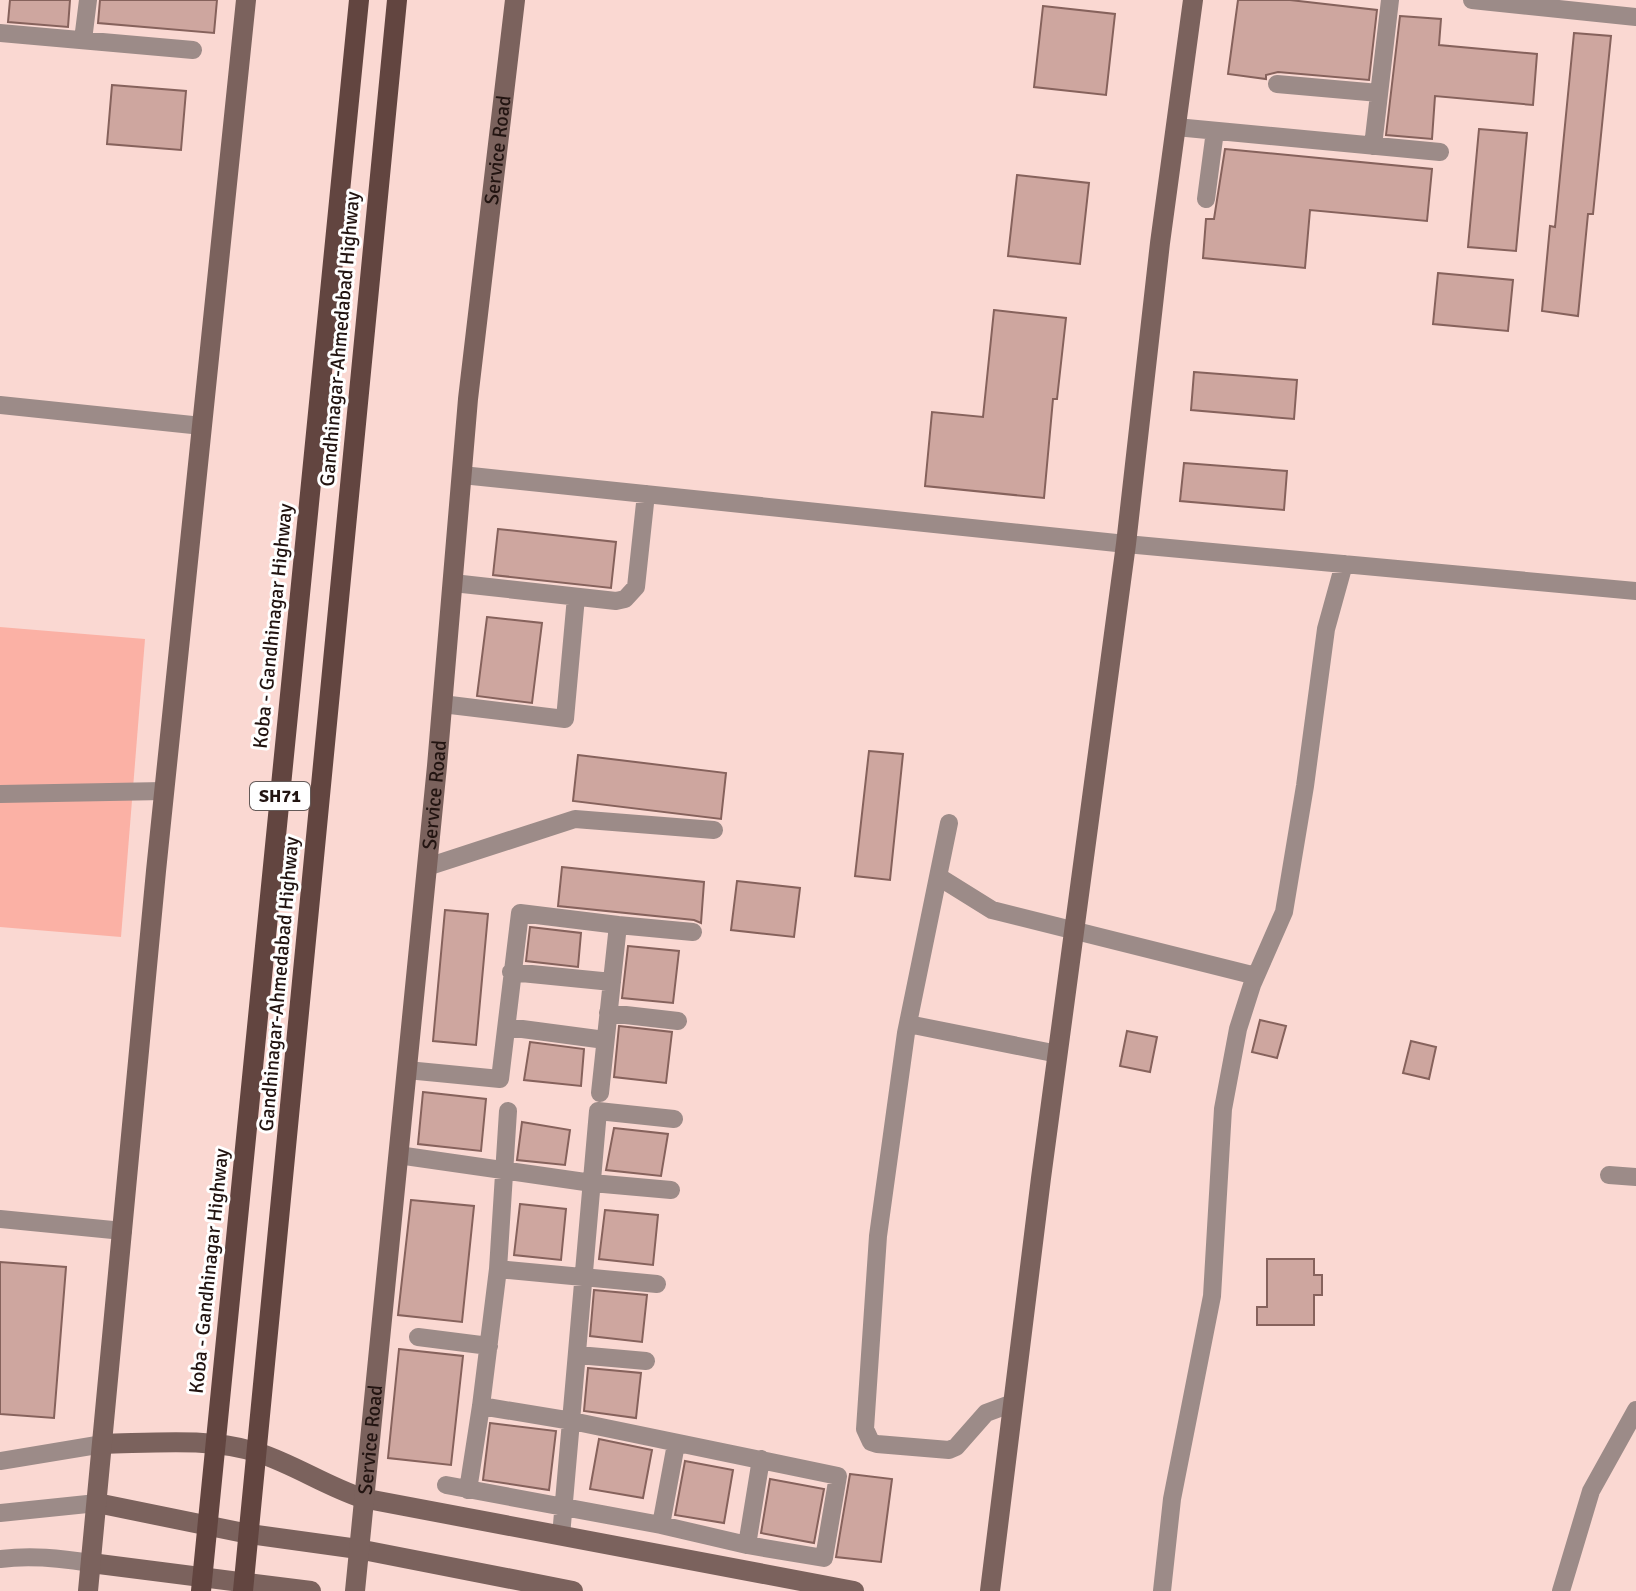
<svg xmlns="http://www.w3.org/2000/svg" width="1636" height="1591" viewBox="0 0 1636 1591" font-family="Signika,sans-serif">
<rect width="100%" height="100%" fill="#fad8d2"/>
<!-- green -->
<path fill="#fbb1a5" d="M0,627L145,639L121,937L0,927Z"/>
<!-- building -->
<path fill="#cea69f" stroke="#86625c" stroke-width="2" d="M10,0H70L68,27L8,22Z
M217,0L214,33L98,23L100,0Z
M1238,0H1290L1377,10L1369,80L1278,72L1266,75V79L1228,74Z
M1043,6L1115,14L1106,95L1034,87Z
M1400,16L1441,19L1439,45L1537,54L1533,105L1435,96L1432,139L1386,135Z
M1574,33L1611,36L1593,214H1588L1578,316L1542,311L1550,226L1555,227Z
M112,85L186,91L181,150L107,144Z
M1479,129L1527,133L1516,251L1468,247Z
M1225,149L1432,169L1427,221L1310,210L1305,268L1203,258L1206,219H1214Z
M1017,175L1089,183L1080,264L1008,256Z
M1438,273L1513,280L1508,331L1433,324Z
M994,310L1066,318L1057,399H1053L1044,498L925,486L932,412L983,417Z
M1194,372L1297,380L1294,419L1191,410Z
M1184,463L1287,471L1284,510L1180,501Z
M498,529L616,542L611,588L493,575Z
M487,617L542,623L532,703L477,696Z
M869,751L903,754L890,880L855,876Z
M578,755L726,773L721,819L573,801Z
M562,867L704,882L701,923L694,920L558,906Z
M737,881L800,888L794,937L731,930Z
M445,910L488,914L476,1045L433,1041Z
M530,927L581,933L578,967L526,961Z
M628,946L679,951L673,1003L622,998Z
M1260,1020L1286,1026L1277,1058L1252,1052Z
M619,1026L672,1032L666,1083L614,1077Z
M1127,1031L1157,1037L1150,1072L1120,1066Z
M1411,1041L1436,1047L1429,1079L1403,1073Z
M530,1042L584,1049L581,1086L524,1080Z
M423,1092L486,1099L481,1151L418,1144Z
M522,1122L570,1130L565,1165L517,1160Z
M614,1128L668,1134L661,1176L606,1170Z
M411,1200L474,1206L462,1322L398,1315Z
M520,1204L566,1209L561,1260L514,1255Z
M605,1210L658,1215L653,1265L599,1259Z
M1267,1259H1314V1275H1322V1295H1314V1325H1257V1307H1267Z
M0,1262L66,1267L54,1418L0,1414Z
M594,1290L647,1295L642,1342L590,1336Z
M399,1349L463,1356L451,1465L388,1458Z
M588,1368L641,1373L636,1418L584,1411Z
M490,1423L556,1431L549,1490L483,1480Z
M599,1439L652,1450L643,1498L590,1489Z
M685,1461L733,1470L724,1523L675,1515Z
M850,1474L892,1479L881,1562L836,1557Z
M770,1479L824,1489L814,1543L761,1533Z"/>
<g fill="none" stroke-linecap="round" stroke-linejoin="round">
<!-- street -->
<path stroke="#9c8b88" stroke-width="18" d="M1472,0L1636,17
M0,33L193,50
M83,40L88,0
M1277,84L1379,93
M1176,127L1440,152
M1373,146L1390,0
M1206,199L1215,131
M0,405L202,426
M462,475L1126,544L1636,591
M453,583L616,601L625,599L636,587L646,494
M442,704L565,719L576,597
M0,794L164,791
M949,823L906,1033L878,1236L865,1429L871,1442L877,1444L949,1450L956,1447L986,1413L1013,1403
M427,867L575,819L714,830
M939,877L992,910L1256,976
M618,925L693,932
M511,972L612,982
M608,1013L678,1021
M908,1024L1058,1054
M507,1027L605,1040
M407,1070L500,1079L520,913L618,925L600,1093
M398,1155L592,1183L671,1190
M1609,1175L1636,1177
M0,1219L123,1231
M498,1269L657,1284
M418,1337L489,1346
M578,1355L646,1361
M0,1461L103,1444
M446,1485L661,1525L747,1545L824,1558L838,1476L572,1421L481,1406
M468,1490L481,1406L498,1269L508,1111
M0,1513L97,1503
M661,1525L676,1444
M561,1536L598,1111L674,1119
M747,1545L761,1459
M0,1559C31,1555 60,1558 91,1563
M1162,1591L1172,1499L1212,1296L1223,1109L1238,1029L1252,985L1284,912L1305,786L1326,629L1344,564
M1561,1591L1591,1491L1636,1410"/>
<!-- secondary -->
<g stroke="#7b625d" stroke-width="20">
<path d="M103,1444C155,1443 209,1437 259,1453C295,1465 326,1486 362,1498L854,1591"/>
<path d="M97,1503L249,1534L358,1549L573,1591"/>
<path d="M91,1563L311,1591"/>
<path d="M88,1591L156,871L246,0"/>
<path id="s1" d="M355,1591L437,766L468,399L515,0"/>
<path d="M990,1591L1041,1178L1126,544L1160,243L1193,0"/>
</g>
<!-- primary -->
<path stroke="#624540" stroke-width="20" d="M201,1591L359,0
M243,1591L397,0"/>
</g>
<g text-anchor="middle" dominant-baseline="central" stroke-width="6" stroke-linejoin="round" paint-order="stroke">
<!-- shield labels -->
<rect fill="#fff" stroke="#645a58" stroke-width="2" x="250" y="782" width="60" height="28" rx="6"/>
<g font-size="18" font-weight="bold" fill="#221411">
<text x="280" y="796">SH71</text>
</g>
<!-- street labels -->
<g font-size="20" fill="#221411" stroke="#fff">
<text stroke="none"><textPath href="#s1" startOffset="1448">Service Road</textPath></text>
<text transform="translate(340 339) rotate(-85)">Gandhinagar-Ahmedabad Highway</text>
<text transform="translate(273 626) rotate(-84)">Koba - Gandhinagar Highway</text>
<text stroke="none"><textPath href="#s1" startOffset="800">Service Road</textPath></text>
<text transform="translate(279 984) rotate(-85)">Gandhinagar-Ahmedabad Highway</text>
<text transform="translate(209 1271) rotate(-84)">Koba - Gandhinagar Highway</text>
<text stroke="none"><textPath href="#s1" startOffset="152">Service Road</textPath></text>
</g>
</g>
</svg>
